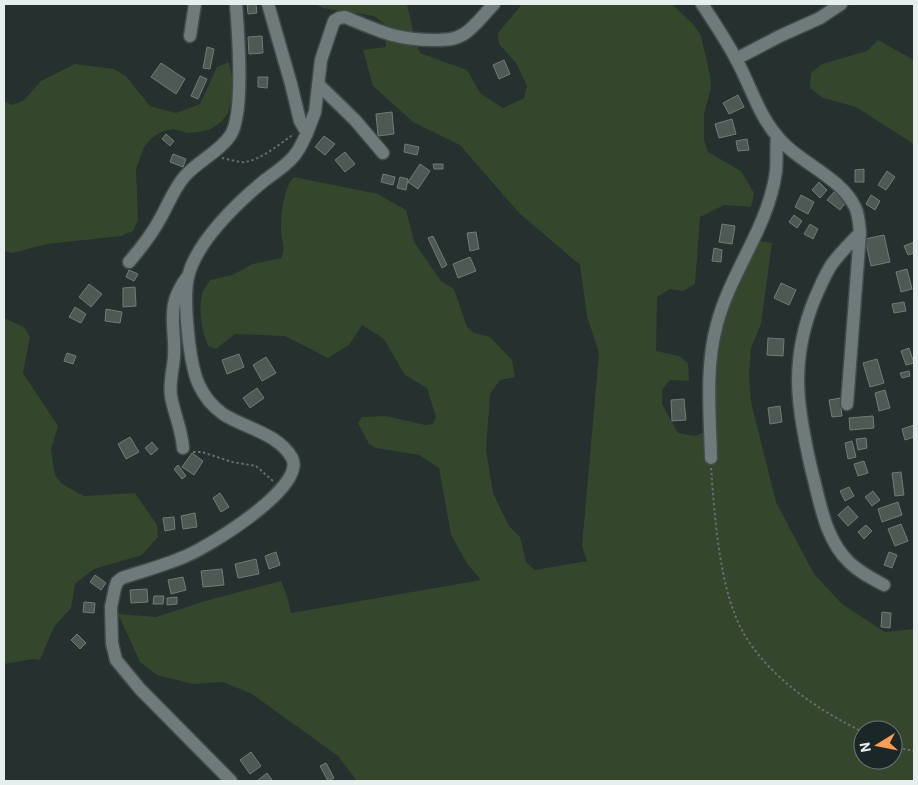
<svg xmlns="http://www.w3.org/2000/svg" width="918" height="785" viewBox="0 0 918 785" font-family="Roboto,sans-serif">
<rect width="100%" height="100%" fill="#25302f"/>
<!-- green -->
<path fill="#34462c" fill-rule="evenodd" d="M315,4H407L415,40L420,53L467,70L481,94L503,108L524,98L527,86L516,63L499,44L498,33L522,4H672L694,25L701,36L710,75L711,88L704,114V140L708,152L741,171L754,193L751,207L724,205L700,217L695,284L683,291L670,289L657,297L656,351L679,356L688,363L689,381L670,380L662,390V404L678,433L695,436L707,431L726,305L760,241L772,243L761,324L751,348L749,375L751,402L776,502L814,574L842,604L885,632L914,629V781H357L338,756L252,694L223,682L193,684L157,675L140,662L118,614L156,617L205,601L281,581L287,596L291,613L481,580L468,565L451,535L439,468L419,455L376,448L369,444L358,423L362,417L386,416L425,425L433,424L436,417L427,388L405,375L384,339L362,325L349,345L328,358L285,336L235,334L216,349L208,346C202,331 198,311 202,294C203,290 207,285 210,280L232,275L253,264L281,258C287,247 280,238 281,227C281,213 284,186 294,177L378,194L406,210L414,242L441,281L454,289L467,327L474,333L490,337L512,360L515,377L500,380L490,394L486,451L493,493L509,526L520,537L526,562L535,570L587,561L582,546L599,353L587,316L580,265L519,213L460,145L413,122L373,86L363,50L386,47L384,24L374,16L323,8ZM863,730H893V760H863Z
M878,40L914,60V147L912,143L856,107L823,98L810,88L811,73L822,64L867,51Z
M229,62L234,88L228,113L221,122L211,129L199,132L187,133L174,129L163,131L153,137L144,147L136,169L138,220L133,231L121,236L47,244L13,253L4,251V101L12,105L24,100L41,81L75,64L114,69L126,76L150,106L176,113L200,104L217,67Z
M4,318L24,327L30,337L23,373L58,426L51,450L55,475L62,484L84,496L135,493L157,525L158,537L142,555L94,569L75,584L71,608L54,627L40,660L33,659L4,664Z"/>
<!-- building -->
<path fill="#4e5954" stroke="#717c77" d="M256,4L257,13L248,14L247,5Z
M262,36L263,53L249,54L248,37Z
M207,47L214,49L210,69L203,68Z
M504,60L510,74L499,79L493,65Z
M161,63L185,79L176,94L151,77Z
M200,76L207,79L198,99L191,96Z
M258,77H268L267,88L258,87Z
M738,95L744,107L729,114L723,103Z
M392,112L394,134L378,136L376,114Z
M732,119L736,134L719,138L715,124Z
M166,134L174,141L170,146L162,139Z
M324,136L335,144L325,155L315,147Z
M747,139L749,150L738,151L736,141Z
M405,144L419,147L417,155L404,152Z
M345,152L355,164L345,172L335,160Z
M173,154L186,159L183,167L170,162Z
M420,164L430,171L418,189L408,182Z
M433,164H443V169H434Z
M864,169V182H855V170Z
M887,171L895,177L886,190L878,185Z
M383,174L395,177L393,185L381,182Z
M400,177L408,179L406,190L397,188Z
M819,182L827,190L820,198L812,190Z
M834,192L846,202L840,210L827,200Z
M801,195L814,202L808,214L795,207Z
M871,195L880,201L875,210L866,204Z
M794,215L802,221L797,228L789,222Z
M722,224L735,226L732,244L719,242Z
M810,224L818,229L813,239L804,234Z
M476,232L479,249L470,251L467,233Z
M884,235L890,262L871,266L865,239Z
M433,236L447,265L442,268L428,238Z
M914,242V253L908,255L904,246Z
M714,248L722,250L721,262L712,261Z
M470,257L476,271L458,278L453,264Z
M907,269L912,289L901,292L896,272Z
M129,270L138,274L134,281L126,277Z
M781,283L796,290L789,305L774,298Z
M89,284L102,294L91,307L79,297Z
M135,287L136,306L123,307V288Z
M904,302L906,311L894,313L892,304Z
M75,307L86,314L81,323L69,317Z
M106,309L122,312L120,323L105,321Z
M768,338L784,339L783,356L767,355Z
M909,348L914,363L906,365L901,351Z
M67,353L76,356L73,364L64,361Z
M239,354L244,367L227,374L222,360Z
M266,357L276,373L262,381L253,365Z
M877,359L884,383L870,387L863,363Z
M909,371L910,376L902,378L900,373Z
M257,388L264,398L250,408L243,398Z
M885,390L890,408L879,411L875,393Z
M840,398L842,416L832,417L829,400Z
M684,399L686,420L672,421L671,400Z
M780,406L782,422L770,424L768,408Z
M873,416L874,428L850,430L849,418Z
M914,425V437L905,440L902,429Z
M130,437L139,452L126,459L118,444Z
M866,438L867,448L858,450L856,439Z
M852,441L856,457L848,459L845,443Z
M152,442L158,449L151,455L145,448Z
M192,453L203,461L194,475L182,467Z
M864,461L868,473L858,476L854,464Z
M178,465L186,476L182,479L174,469Z
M901,472L904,495L895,496L892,473Z
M849,487L854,496L845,501L840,491Z
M873,491L880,500L872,506L865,497Z
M220,493L229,507L221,512L213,498Z
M898,502L902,515L882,522L878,509Z
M848,506L858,517L848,526L838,515Z
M195,513L197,527L183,529L181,516Z
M174,517L175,529L165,531L163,518Z
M901,524L908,541L895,546L888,529Z
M866,525L872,531L864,539L858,532Z
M276,552L280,565L269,569L265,556Z
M889,552L897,555L892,568L884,565Z
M256,559L259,574L238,578L235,564Z
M222,569L224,585L203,587L201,571Z
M95,575L106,583L101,590L90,582Z
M183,577L186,590L171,594L168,580Z
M147,589L148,602L131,603L130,590Z
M154,596H164L163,604H153Z
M177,597V604L167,605V598Z
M84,602L95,603L94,613L83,612Z
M882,612L891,613L890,628L881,627Z
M77,634L86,643L80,649L71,640Z
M251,752L261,766L250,774L240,760Z
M326,763L334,778L328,781L320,766Z
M267,773L272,780L271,781H257Z"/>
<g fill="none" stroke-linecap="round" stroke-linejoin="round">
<!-- minor casing -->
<g stroke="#424b4b" stroke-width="15">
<path id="minor" d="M268,4L291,84L300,121L307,133L315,112L321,60L334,21L339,18L345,17C379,31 396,40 434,40C445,40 454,40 464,34C476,26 484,14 494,4
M702,4C714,22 726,40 736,59C750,84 758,114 777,136C797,162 840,176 855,207C859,215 859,224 860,233L847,404
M190,36L195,4
M736,59L780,36L820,18L841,4
M318,84L355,120L383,153
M860,233C850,243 840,253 832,264C825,274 820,287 815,298C789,361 797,408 812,472C820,502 825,539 849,562C859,572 871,578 884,585
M129,262C141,248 152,234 160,219C168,205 174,188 185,176C198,161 218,153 230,136C245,115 238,31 236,4
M183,448C182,430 174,414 171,396C169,383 173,370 174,357C176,324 164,307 188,276
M711,458C710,414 705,367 717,324C731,271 769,226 776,171C777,160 776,148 777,136
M231,781L140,689L116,660L112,643L111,607L115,588L117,582L122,578C143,571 166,565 186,556C208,547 307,487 292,458C278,433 244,428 223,414C212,406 204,396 199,385C189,364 183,299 188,277C196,242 238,202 265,180C274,173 286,166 294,156C300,149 303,141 307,133"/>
</g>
<!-- path -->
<path stroke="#646e6d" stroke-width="2" stroke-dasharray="2.5 2.5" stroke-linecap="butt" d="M222,158C227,159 241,163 245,162C263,159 279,144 294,134
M193,452H202L232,462L256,466L273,481
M711,468C715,518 719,590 744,634C770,678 818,710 863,732
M893,747L914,751"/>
<!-- minor -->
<use href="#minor" stroke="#6e7b7a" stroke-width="12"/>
</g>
<!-- border -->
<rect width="918" height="785" fill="none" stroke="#e7eeee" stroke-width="10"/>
<!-- north arrow -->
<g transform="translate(878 745) rotate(260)"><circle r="24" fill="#1b2626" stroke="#6d7676"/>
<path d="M0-4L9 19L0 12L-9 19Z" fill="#fd9c55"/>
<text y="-8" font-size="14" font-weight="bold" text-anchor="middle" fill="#e7eeee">N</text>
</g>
</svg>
